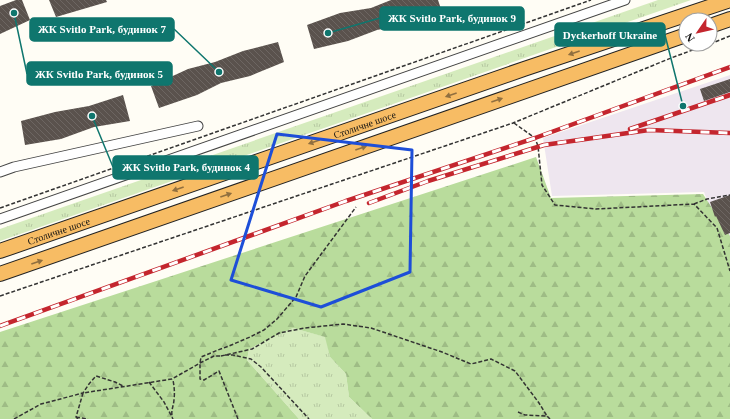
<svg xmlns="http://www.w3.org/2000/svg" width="730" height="419" viewBox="0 0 730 419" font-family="Georgia,serif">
<defs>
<pattern id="grass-tufts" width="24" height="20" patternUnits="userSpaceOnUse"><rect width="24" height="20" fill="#d5ebbd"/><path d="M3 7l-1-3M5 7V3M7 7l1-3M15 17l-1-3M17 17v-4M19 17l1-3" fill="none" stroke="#b6c8a1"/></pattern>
<pattern id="forest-firs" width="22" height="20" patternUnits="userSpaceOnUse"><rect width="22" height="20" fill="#b9dc9c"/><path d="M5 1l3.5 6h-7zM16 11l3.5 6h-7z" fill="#9ebc85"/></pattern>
<pattern id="building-back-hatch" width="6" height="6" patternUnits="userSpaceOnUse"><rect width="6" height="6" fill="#5a524d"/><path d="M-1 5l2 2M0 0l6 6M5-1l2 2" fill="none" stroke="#6d6662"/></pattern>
</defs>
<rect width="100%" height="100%" fill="#fffdf5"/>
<!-- industrial -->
<path fill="#eee6ef" d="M730,75V258L704,192L552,196L543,138Z"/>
<!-- grass -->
<path fill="url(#grass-tufts)" d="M658,0H691L0,241V229Z
M293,328L326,337L330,357L346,374L349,397L372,419H299L247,360L249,349Z"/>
<!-- forest -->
<path fill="url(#forest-firs)" d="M536,157L551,198L703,194L730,236V419H372L349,397L346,374L330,357L325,337L293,328L249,349L247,360L299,419H0V332Z"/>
<!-- building -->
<path fill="url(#building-back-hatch)" d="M16,0H22L30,20L0,34V6Z
M49,0H106L107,2L56,17Z
M391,0H438L442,12L412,23L377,30L348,41L314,49L307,25L340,13L371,8Z
M278,42L284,62L250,76L221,83L197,95L159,108L151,86L188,69L215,62L243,51Z
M730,79V92L704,101L700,89Z
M123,95L130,121L94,127L61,139L25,145L21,121L55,112L89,106Z
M730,195V233L725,235L716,216L715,217L710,202Z"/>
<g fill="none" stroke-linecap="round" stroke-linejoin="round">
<!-- minor casing -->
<g stroke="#444" stroke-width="11">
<path id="minor" d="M0,172L14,167L198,126
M0,219L625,0"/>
</g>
<!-- trunk casing -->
<g stroke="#222" stroke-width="16">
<g id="trunk">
<path d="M710,26L730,19"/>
<path id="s1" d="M0,251L524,69L730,0"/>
<path d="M0,274L686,35"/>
</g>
</g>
<!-- path -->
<path stroke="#333" stroke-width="1.5" stroke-dasharray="4 2" stroke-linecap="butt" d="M710,44L730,36
M514,123L535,138L538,146L542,185L555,205L596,209L694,204L717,228L730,271
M694,204L707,199L730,195
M0,208L591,0
M0,296L513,123L671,58L709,44
M225,355H233L251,359L261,367L309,419
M221,356L252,349L279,333L305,328L343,324L371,328L442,352L471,364L491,359L515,371L539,403L547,416
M149,382L164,402L173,419
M518,412L525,415L547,416L550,419
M172,415C171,410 174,405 174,399C175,392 174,386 173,380
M76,417L88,419
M14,419L41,404L83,393L89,384L96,376L115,382L123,386
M78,419L76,417L83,393L172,379L200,363L214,356H221
M238,419L219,371L204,380L200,379V363L201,357L218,350L229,346L250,337L264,330L277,319L296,297L305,276L356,207"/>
<!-- minor -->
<use href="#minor" stroke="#fff" stroke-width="9"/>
<!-- trunk -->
<use href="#trunk" stroke="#f7bc64" stroke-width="14"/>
<!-- rail casing -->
<g stroke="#c4262e" stroke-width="4.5">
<path id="rail" d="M630,129L730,95
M369,203L428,181L544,145L649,130L730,133
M0,326L346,201L535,138L730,67"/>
</g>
<!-- rail -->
<use href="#rail" stroke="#fff" stroke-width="3" stroke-dasharray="9" stroke-linecap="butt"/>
</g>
<!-- one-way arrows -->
<defs><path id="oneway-solid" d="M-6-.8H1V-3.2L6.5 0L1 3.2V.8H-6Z"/></defs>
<g fill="#906f3f">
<use href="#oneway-solid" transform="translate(574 53) rotate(161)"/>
<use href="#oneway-solid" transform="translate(451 95) rotate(161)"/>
<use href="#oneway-solid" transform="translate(497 100) rotate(-19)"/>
<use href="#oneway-solid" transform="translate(314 142) rotate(161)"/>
<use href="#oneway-solid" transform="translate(361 148) rotate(-19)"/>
<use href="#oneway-solid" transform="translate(178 189) rotate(161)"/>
<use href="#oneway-solid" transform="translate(226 195) rotate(-19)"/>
<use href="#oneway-solid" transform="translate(37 262) rotate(-19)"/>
</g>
<!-- marked area -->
<path fill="none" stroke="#1d4ed8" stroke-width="3" stroke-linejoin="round" d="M277,134L412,150L410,272L321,307L231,280Z"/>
<g text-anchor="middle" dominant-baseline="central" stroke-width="4" stroke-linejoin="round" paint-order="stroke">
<!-- street labels -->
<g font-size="10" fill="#111" stroke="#fff">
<text stroke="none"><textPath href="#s1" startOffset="386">Столичне шосе</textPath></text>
<text stroke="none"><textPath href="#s1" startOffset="62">Столичне шосе</textPath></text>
</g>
</g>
<!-- callouts -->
<path fill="none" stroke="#0f766e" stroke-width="1.5" d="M328 33L380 18M219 72L174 29M683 106L665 35M14 13L27 74M92 116L113 167"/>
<g fill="#0f766e" stroke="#fff" stroke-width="1.5">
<circle cx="328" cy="33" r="4"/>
<circle cx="219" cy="72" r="4"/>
<circle cx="683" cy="106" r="4"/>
<circle cx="14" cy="13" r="4"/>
<circle cx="92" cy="116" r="4"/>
</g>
<g fill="#0f766e" stroke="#0f766e" stroke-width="1.5">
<rect x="380" y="7" width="144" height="23" rx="4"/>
<rect x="30" y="18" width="144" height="23" rx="4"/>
<rect x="555" y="23" width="110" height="23" rx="4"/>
<rect x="27" y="62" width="145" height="23" rx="4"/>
<rect x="113" y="156" width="145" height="23" rx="4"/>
</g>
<g font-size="11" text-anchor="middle" font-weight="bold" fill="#fff">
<text x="452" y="22">ЖК Svitlo Park, будинок 9</text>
<text x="102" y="33">ЖК Svitlo Park, будинок 7</text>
<text x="610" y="39">Dyckerhoff Ukraine</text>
<text x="99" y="78">ЖК Svitlo Park, будинок 5</text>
<text x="186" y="171">ЖК Svitlo Park, будинок 4</text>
</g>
<!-- north arrow -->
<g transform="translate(698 32) rotate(236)"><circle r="19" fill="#ffffff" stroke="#a0a0a0"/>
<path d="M0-3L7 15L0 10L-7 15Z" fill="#c4262e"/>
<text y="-6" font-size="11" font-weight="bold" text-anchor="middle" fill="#111111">N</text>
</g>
</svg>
